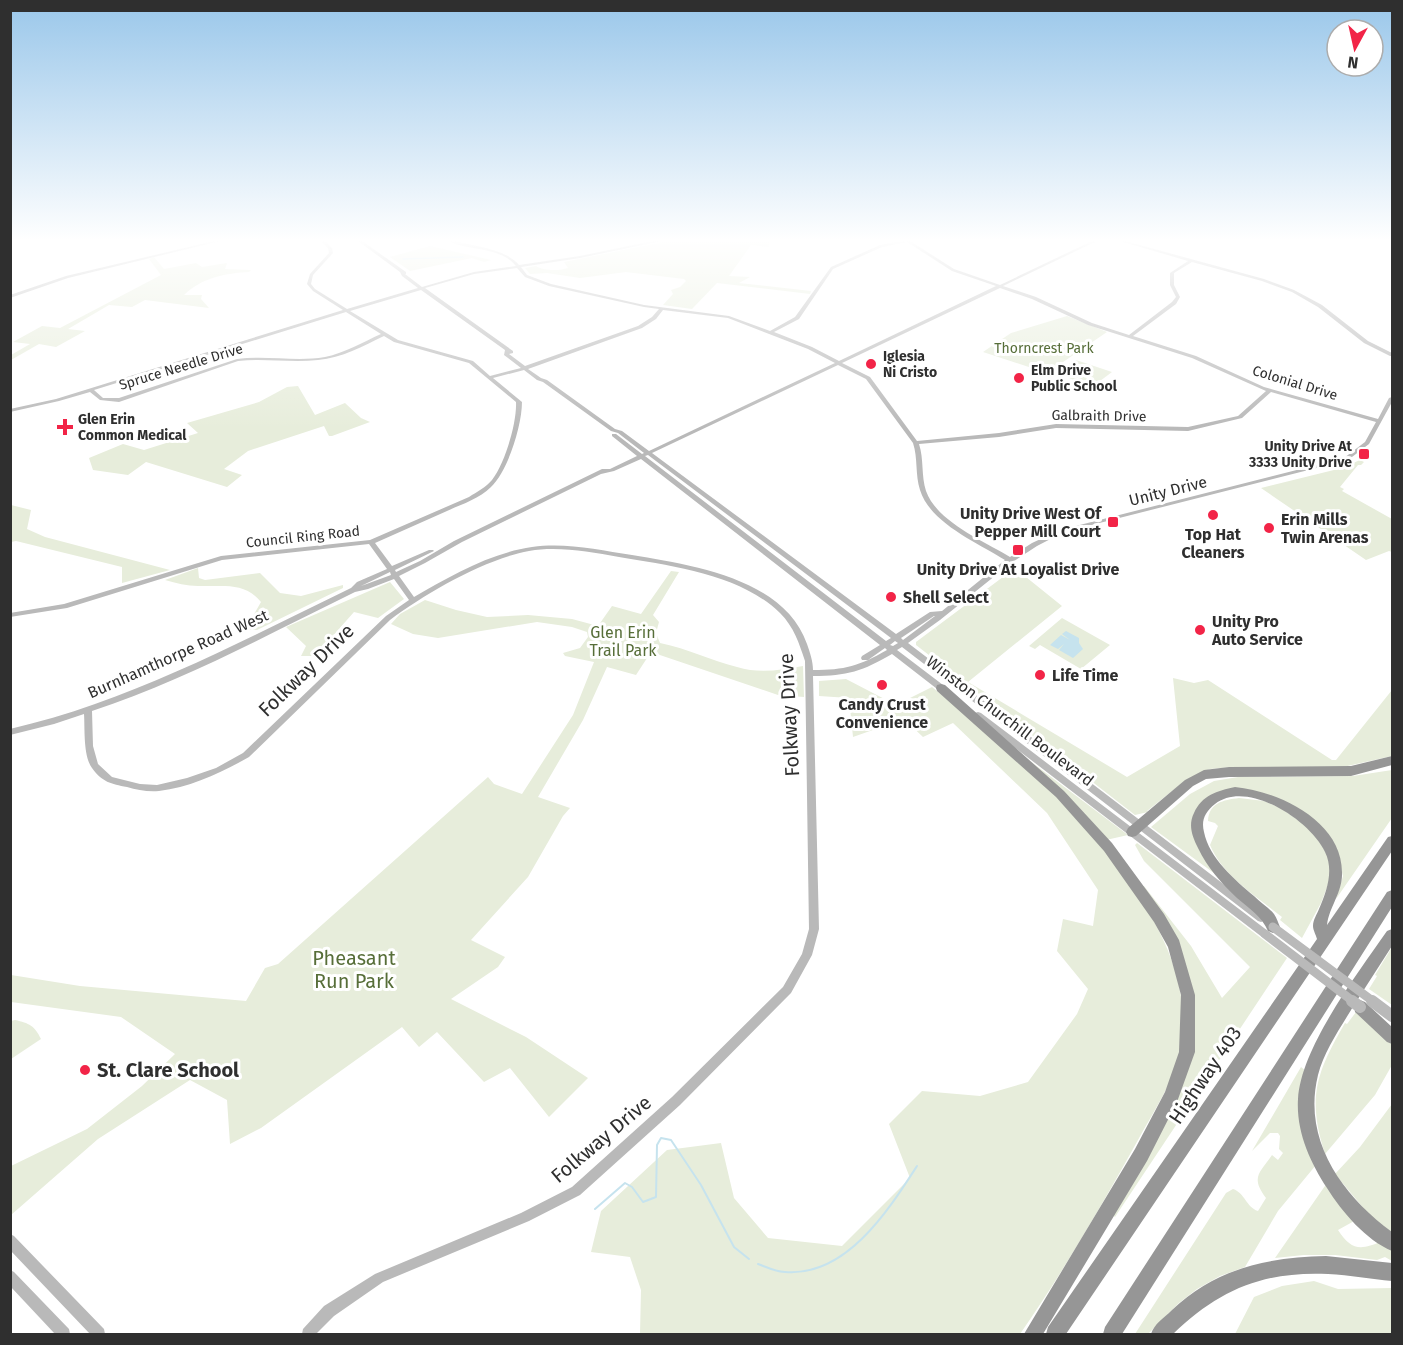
<svg xmlns="http://www.w3.org/2000/svg" width="1403" height="1345" viewBox="0 0 1403 1345" font-family="'Fira Sans',sans-serif">
<rect width="100%" height="100%" fill="#fff"/>
<!-- green -->
<path fill="#e7eddb" d="M668,241H771L768,247L751,245L729,276L750,277L739,283L811,291L810,294L717,283L692,309L663,305L673,294L671,290L680,287L686,281L684,279L626,272L580,278L547,273L530,274L525,268L536,266C543,271 560,271 568,268L564,262Z
M430,246L491,260L484,262L472,258L410,271L390,257Z
M154,257L164,269L196,263L202,267L227,263L225,269L251,270L249,272C226,273 201,278 184,295H202L201,299L209,308L145,300L132,307L109,305L68,329L85,331L56,347L39,344L11,360V355L30,344L13,342L42,326L60,328L161,275L149,259Z
M1067,316L1107,332L1047,373L983,352L1011,333Z
M1076,360L1112,372L1092,387L1069,378L1076,373L1062,368Z
M298,386L315,415L345,403L361,418L370,422L332,436H329L324,426L248,451L224,469L242,475L227,487L146,462L128,475L93,470L89,458L123,444L144,450L198,433L187,423L259,402L287,387Z
M1360,460L1364,462L1361,465H1358L1340,487L1344,489L1342,491L1392,519V552L1389,551L1366,560L1261,488L1342,468Z
M11,505L31,510L27,529L45,537L170,570L122,583V567L16,541L11,542Z
M198,568L199,578L205,580L260,573L280,593L301,596L343,585V588L257,630H245L261,602C244,581 222,587 198,586C187,586 176,583 165,580Z
M671,571L679,572L653,615L659,622L656,633L660,643C689,649 710,660 737,667C759,674 781,670 803,666L804,697L778,695L651,652L636,675L607,667L583,720L538,797L570,808L563,816L528,877L471,940L505,957L498,967L451,999L526,1037L588,1078L549,1117L510,1068L484,1082L437,1032L419,1047L402,1027L261,1128L230,1144L227,1100L190,1080L98,1139L11,1215V1166L87,1129L142,1086L175,1054L121,1017L11,1002V975L80,986L246,1001L265,968L278,964L488,777L494,784L522,794L573,715L594,662L565,656L563,653L580,648L588,637L587,632L572,627L537,622L438,638L413,634L391,624L400,614L425,600L456,610L487,617L528,615L572,619L598,626L612,606L641,614Z
M1011,571L1021,573L1062,606L968,682L1127,777L1180,746L1173,678L1194,683L1208,680L1332,760H1336L1392,690V756L1343,767H1233L1210,769L1186,780L1147,811L1148,812L1135,815L916,645V642Z
M390,582L404,599L378,618L354,612L315,656H301L306,646L286,627Z
M1062,618L1110,645L1081,669L1040,645L1035,649L1029,646Z
M846,679L896,705L932,687C1025,762 1200,908 1182,1041C1177,1077 1155,1109 1138,1140C1101,1207 1063,1272 1020,1334H640L641,1290L630,1257L591,1252L601,1211L667,1150L721,1143L734,1198L768,1238L842,1246L910,1178L889,1124L922,1091L980,1096L1028,1082L1077,1014L1088,989L1057,951L1063,919L1093,926L1098,890L1047,813L953,723L923,737L904,719L853,737L849,698L819,696V681Z
M1030,761L1128,835L1106,840Z
M1392,770V818L1336,899L1343,876L1337,852L1301,811L1233,790L1194,815L1222,879L1151,827L1190,794L1214,781L1238,777L1353,776Z
M1239,798L1264,801L1279,807L1314,831L1331,862L1329,882L1321,903L1302,938L1280,920L1282,917C1256,896 1223,876 1210,845L1218,826L1215,823L1208,821C1209,803 1223,800 1239,798Z
M1137,843L1287,958L1115,1217L1112,1214L1164,1122L1193,1004L1142,886H1144L1191,946L1222,998L1250,967L1144,861L1135,845Z
M1392,947V1005L1369,989L1377,976L1375,975Z
M1356,1012L1392,1044V1065L1375,1095L1325,1154C1307,1098 1316,1073 1345,1023L1347,1024Z
M15,1020C29,1023 35,1026 41,1039L11,1059V1021Z
M1301,1067L1306,1071L1316,1165L1278,1211L1245,1267L1220,1276L1197,1289L1179,1303L1148,1334H1135L1226,1193L1233,1189C1245,1193 1246,1207 1258,1211L1266,1198C1250,1177 1260,1173 1272,1155L1278,1160L1283,1153L1279,1149L1280,1136L1278,1133H1270L1252,1151Z
M1392,1104V1233L1370,1216L1335,1174L1360,1147Z
M1327,1183L1356,1220L1338,1230C1351,1250 1360,1251 1382,1241L1392,1248V1261L1385,1257L1377,1260L1335,1255H1304L1275,1258Z
M1314,1281L1338,1289L1392,1288V1334H1235L1254,1297L1282,1286Z"/>
<!-- water -->
<path fill="#c6e3ee" d="M1066,631L1079,638V643L1083,649L1073,658L1059,650L1064,644L1058,649L1050,645L1061,635L1070,640L1062,634Z"/>
<g fill="none" stroke-linecap="round" stroke-linejoin="round">
<!-- stream-far1 -->
<path stroke="#c6e3ee" stroke-width="1.5" d="M403,259L463,257"/>
<!-- stream -->
<path stroke="#c6e3ee" stroke-width="2" d="M595,1209L625,1183L632,1187L643,1202L656,1197L657,1145L661,1138L671,1140L701,1185L734,1247L749,1259
M758,1264C766,1267 776,1272 785,1272C846,1277 888,1211 917,1166"/>
<!-- secondary -->
<path fill="#b9b9b9" fill-rule="evenodd" d="M214,241H220L68,278L10,298V295L66,276Z
M321,241H325L332,248L333,253L313,275L311,284L315,289L347,309L418,288L402,276L400,272L358,241H362L406,272V274H405L422,287L474,272L516,266C500,246 468,251 448,241H454C474,246 506,249 519,265L580,256L653,241H659L657,242L580,258L521,267L527,275L551,284L644,305L729,316L770,331L795,317L831,267L880,245L902,241H910L954,269L1000,285L1092,241H1097L1003,286L1036,297L1092,323L1129,335L1172,302L1176,297L1170,285V273L1188,261L1120,241H1125L1264,279L1294,290L1322,305L1368,341L1392,353V356H1390L1364,343L1318,307L1292,292L1262,281L1192,262L1174,273V285L1180,297L1176,304L1133,336L1196,356L1264,387L1378,419L1389,398L1392,397V402L1369,444L1348,460L1064,532L1037,546L1014,561L1013,562L1011,563L940,620L908,643L1264,915L1266,918L1264,921L1261,922L1258,921L902,647L897,650L947,688L948,690L947,692H941L892,654C863,671 847,676 813,676L819,929L812,955L791,993L680,1105L580,1195L529,1221L383,1282L334,1316L316,1334H302L303,1329L324,1306L375,1274L521,1213L572,1187L672,1097L783,987L802,954L809,929L805,661C799,643 794,627 780,613C740,574 672,566 619,557C589,552 559,546 529,551C485,559 426,593 390,620L249,757C221,773 191,787 159,791C148,792 137,790 127,787C111,784 102,782 92,768C83,756 85,728 84,714L54,724L10,735V729C39,722 67,714 95,704C183,673 266,629 351,588L357,582L387,569L369,544L222,560L67,608L10,617V613L64,604L221,556L370,540L469,497C477,492 486,487 492,480C505,463 517,423 516,402L469,363L394,342L384,336C363,346 342,358 318,360C291,363 265,358 238,361L119,402L100,400L90,392L59,401L10,412V409L56,399L343,310L313,291L307,284L310,274L329,253L328,248ZM907,242L952,271L996,286L839,361L812,347L774,332L799,319L833,269L882,247ZM517,268L525,277L549,286L644,307L659,309L652,317L638,326L525,366L509,354L513,353V351L425,288L474,274ZM1000,288L1032,299L1088,325L1192,358L1266,391L1238,416L1188,427L1056,424L999,433L917,441L870,377L842,363ZM421,290L505,350L504,355L521,368L490,376L473,361L398,340L350,311ZM663,310L728,318L808,349L835,363L649,451L622,431L615,429L547,380L541,378L528,369L642,328L656,319ZM346,312L381,334C363,342 345,353 325,357C296,362 266,355 237,359L119,398H103L94,390ZM838,365L866,379L913,443C918,458 915,475 920,490C930,523 978,543 1005,560L942,611L930,612L896,634L652,453ZM524,370L537,380L543,382L611,431L618,433L644,453L642,454L616,434H612V436L637,456L610,469H602L454,541L420,561L396,572L395,570L434,551L433,550H429L392,566L375,543C399,532 423,522 447,511C462,504 479,499 491,487C508,471 522,425 522,402L493,378ZM1271,392L1376,422L1365,442L1344,458L1060,530L1032,543L1010,557C984,541 937,522 926,491C921,476 924,459 919,444L999,437L1056,428L1188,431L1242,418ZM648,455L891,638L886,641L645,456ZM641,459L880,645L862,656L861,658L862,660H868L885,648L887,650C859,666 845,670 813,670C813,661 810,653 807,644C784,578 691,565 632,555C599,550 565,542 532,547C490,553 450,576 414,597L399,576L425,563L462,542L601,474L614,471ZM390,572L391,575L361,586ZM394,579L409,600L386,616L243,753L216,768L187,778L157,785L140,784L112,777L98,764L93,746L92,711C183,681 269,634 355,592L368,589ZM934,616H935L903,640L901,638ZM895,641L898,643L893,646L890,645Z
M978,712L981,713L1268,931L1270,934L1268,937L1265,938L1262,937L975,717L974,715L975,713Z
M10,1234L14,1236L104,1329L105,1334H90L10,1250Z
M10,1270L14,1272L69,1329L70,1334H55L10,1286Z"/>
<!-- highway -->
<path fill="#969696" fill-rule="evenodd" d="M941,684L945,685L1064,791L1112,843L1164,914L1179,940L1195,995V1052L1177,1102L1147,1161L1043,1334H1024L1135,1149L1165,1092L1179,1052L1181,995L1168,947L1154,922L1104,851L1056,797L937,691L936,688L937,685Z
M1392,756V765L1351,776L1229,777L1206,779L1193,786L1136,836L1132,837L1128,836L1126,832L1128,828L1185,780L1204,770L1229,767L1351,766Z
M1235,787C1278,791 1342,821 1342,872C1343,892 1329,907 1327,925L1388,837L1392,836V851L1066,1334H1046L1048,1327L1317,939C1316,935 1313,930 1313,926C1313,920 1317,914 1319,909C1327,891 1334,870 1325,852C1310,820 1247,779 1215,804C1205,812 1201,820 1204,832C1209,858 1235,880 1254,896C1260,902 1269,908 1274,914C1277,918 1278,923 1280,927L1278,931L1273,933L1268,931C1262,917 1249,908 1237,898C1221,883 1207,867 1198,848C1192,836 1188,825 1194,813C1202,795 1217,791 1235,787Z
M1392,890V907L1122,1334H1103L1105,1327L1387,892Z
M1392,929V946L1356,1002L1360,1000L1365,1002L1392,1027V1044L1387,1042L1355,1012L1354,1005C1341,1027 1324,1051 1318,1075C1302,1140 1342,1195 1392,1232V1251C1366,1240 1342,1212 1327,1188C1310,1162 1296,1131 1298,1099C1301,1047 1358,973 1387,931Z
M1326,1256L1392,1263V1281C1371,1279 1350,1275 1328,1274C1263,1271 1219,1290 1173,1334H1151C1154,1324 1164,1318 1172,1310C1215,1269 1268,1257 1326,1256Z"/>
<!-- secondary-bridge-far1 -->
<path stroke="#b9b9b9" stroke-width="9" d="M1273,927L1374,1002
M1265,934L1354,1002"/>
<!-- secondary-bridge -->
<path stroke="#b9b9b9" stroke-width="12" d="M1352,1001L1360,1007
M1372,1001L1392,1016"/>
</g>
<!-- sky -->
<linearGradient id="sky" x2="0" y2="1"><stop stop-color="#9ac7ea"/><stop offset="0.56" stop-color="#fff"/><stop offset="1" stop-color="#fff" stop-opacity="0"/></linearGradient>
<rect width="1403" height="429" fill="url(#sky)"/>
<!-- markers -->
<g fill="#f22447" stroke="#fff" stroke-width="2">
<circle cx="871" cy="364" r="6"/>
<circle cx="1019" cy="378" r="6"/>
<path d="M62 418h6v6h6v6h-6v6h-6v-6h-6v-6h6z"/>
<rect x="1358" y="448" width="12" height="12" rx="3"/>
<circle cx="1213" cy="515" r="6"/>
<rect x="1107" y="516" width="12" height="12" rx="3"/>
<circle cx="1269" cy="528" r="6"/>
<rect x="1012" y="544" width="12" height="12" rx="3"/>
<circle cx="891" cy="597" r="6"/>
<circle cx="1200" cy="630" r="6"/>
<circle cx="1040" cy="675" r="6"/>
<circle cx="882" cy="685" r="6"/>
<circle cx="85" cy="1070" r="6"/>
</g>
<g text-anchor="middle" dominant-baseline="central" stroke-width="6" stroke-linejoin="round" paint-order="stroke">
<!-- far-park labels -->
<g font-size="14" fill="#576e39" stroke="#fff">
<text x="1044" y="348">Thorncrest Park</text>
</g>
<!-- far-poi labels -->
<g font-size="14" font-weight="bold" fill="#2f2f2f" stroke="#fff" text-anchor="start">
<text x="883" y="356">Iglesia<tspan x="883" dy="16">Ni Cristo</tspan></text>
<text x="1031" y="370">Elm Drive<tspan x="1031" dy="16">Public School</tspan></text>
<text x="78" y="419">Glen Erin<tspan x="78" dy="16">Common Medical</tspan></text>
<text x="1352" y="446" text-anchor="end">Unity Drive At<tspan x="1352" dy="16">3333 Unity Drive</tspan></text>
</g>
<!-- far-street labels -->
<g font-size="14" fill="#2f2f2f" stroke="#fff">
<text transform="translate(181 367) rotate(-17)">Spruce Needle Drive</text>
<text transform="translate(1295 383) rotate(17)">Colonial Drive</text>
<text transform="translate(1099 416) rotate(1)">Galbraith Drive</text>
<text transform="translate(303 537) rotate(-6)">Council Ring Road</text>
</g>
<!-- street labels -->
<g font-size="16" fill="#2f2f2f" stroke="#fff">
<text transform="translate(1168 491) rotate(-14)">Unity Drive</text>
<text transform="translate(178 654) rotate(-24)">Burnhamthorpe Road West</text>
<text transform="translate(1010 721) rotate(37)">Winston Churchill Boulevard</text>
</g>
<!-- poi labels -->
<g font-size="16" font-weight="bold" fill="#2f2f2f" stroke="#fff" text-anchor="start">
<text x="1101" y="513" text-anchor="end">Unity Drive West Of<tspan x="1101" dy="18">Pepper Mill Court</tspan></text>
<text x="1281" y="519">Erin Mills<tspan x="1281" dy="18">Twin Arenas</tspan></text>
<text x="1213" y="534" text-anchor="middle">Top Hat<tspan x="1213" dy="18">Cleaners</tspan></text>
<text x="1018" y="569" text-anchor="middle">Unity Drive At Loyalist Drive</text>
<text x="903" y="597">Shell Select</text>
<text x="1212" y="621">Unity Pro<tspan x="1212" dy="18">Auto Service</tspan></text>
<text x="1052" y="675">Life Time</text>
<text x="882" y="704" text-anchor="middle">Candy Crust<tspan x="882" dy="18">Convenience</tspan></text>
</g>
<!-- park labels -->
<g font-size="16" fill="#576e39" stroke="#fff">
<text x="623" y="632">Glen Erin<tspan x="623" dy="18">Trail Park</tspan></text>
</g>
<!-- near-street labels -->
<g font-size="20" fill="#2f2f2f" stroke="#fff">
<text transform="translate(306 670) rotate(-44)">Folkway Drive</text>
<text transform="translate(789 715) rotate(-93)">Folkway Drive</text>
<text transform="translate(1205 1075) rotate(-56)">Highway 403</text>
<text transform="translate(601 1139) rotate(-40)">Folkway Drive</text>
</g>
<!-- near-park labels -->
<g font-size="20" fill="#576e39" stroke="#fff">
<text x="354" y="958">Pheasant<tspan x="354" dy="23">Run Park</tspan></text>
</g>
<!-- near-poi labels -->
<g font-size="20" font-weight="bold" fill="#2f2f2f" stroke="#fff" text-anchor="start">
<text x="97" y="1070">St. Clare School</text>
</g>
</g>
<!-- border -->
<rect width="1403" height="1345" fill="none" stroke="#2f2f2f" stroke-width="24"/>
<!-- north arrow -->
<g transform="translate(1355 48) rotate(188)"><circle r="28" fill="#ffffff" stroke="#acacac" stroke-width="1.5"/>
<path d="M0-4.5L10 22L0 15L-10 22Z" fill="#f22447"/>
<text y="-9" font-size="16" font-weight="bold" text-anchor="middle" fill="#2f2f2f">N</text>
</g>
</svg>
